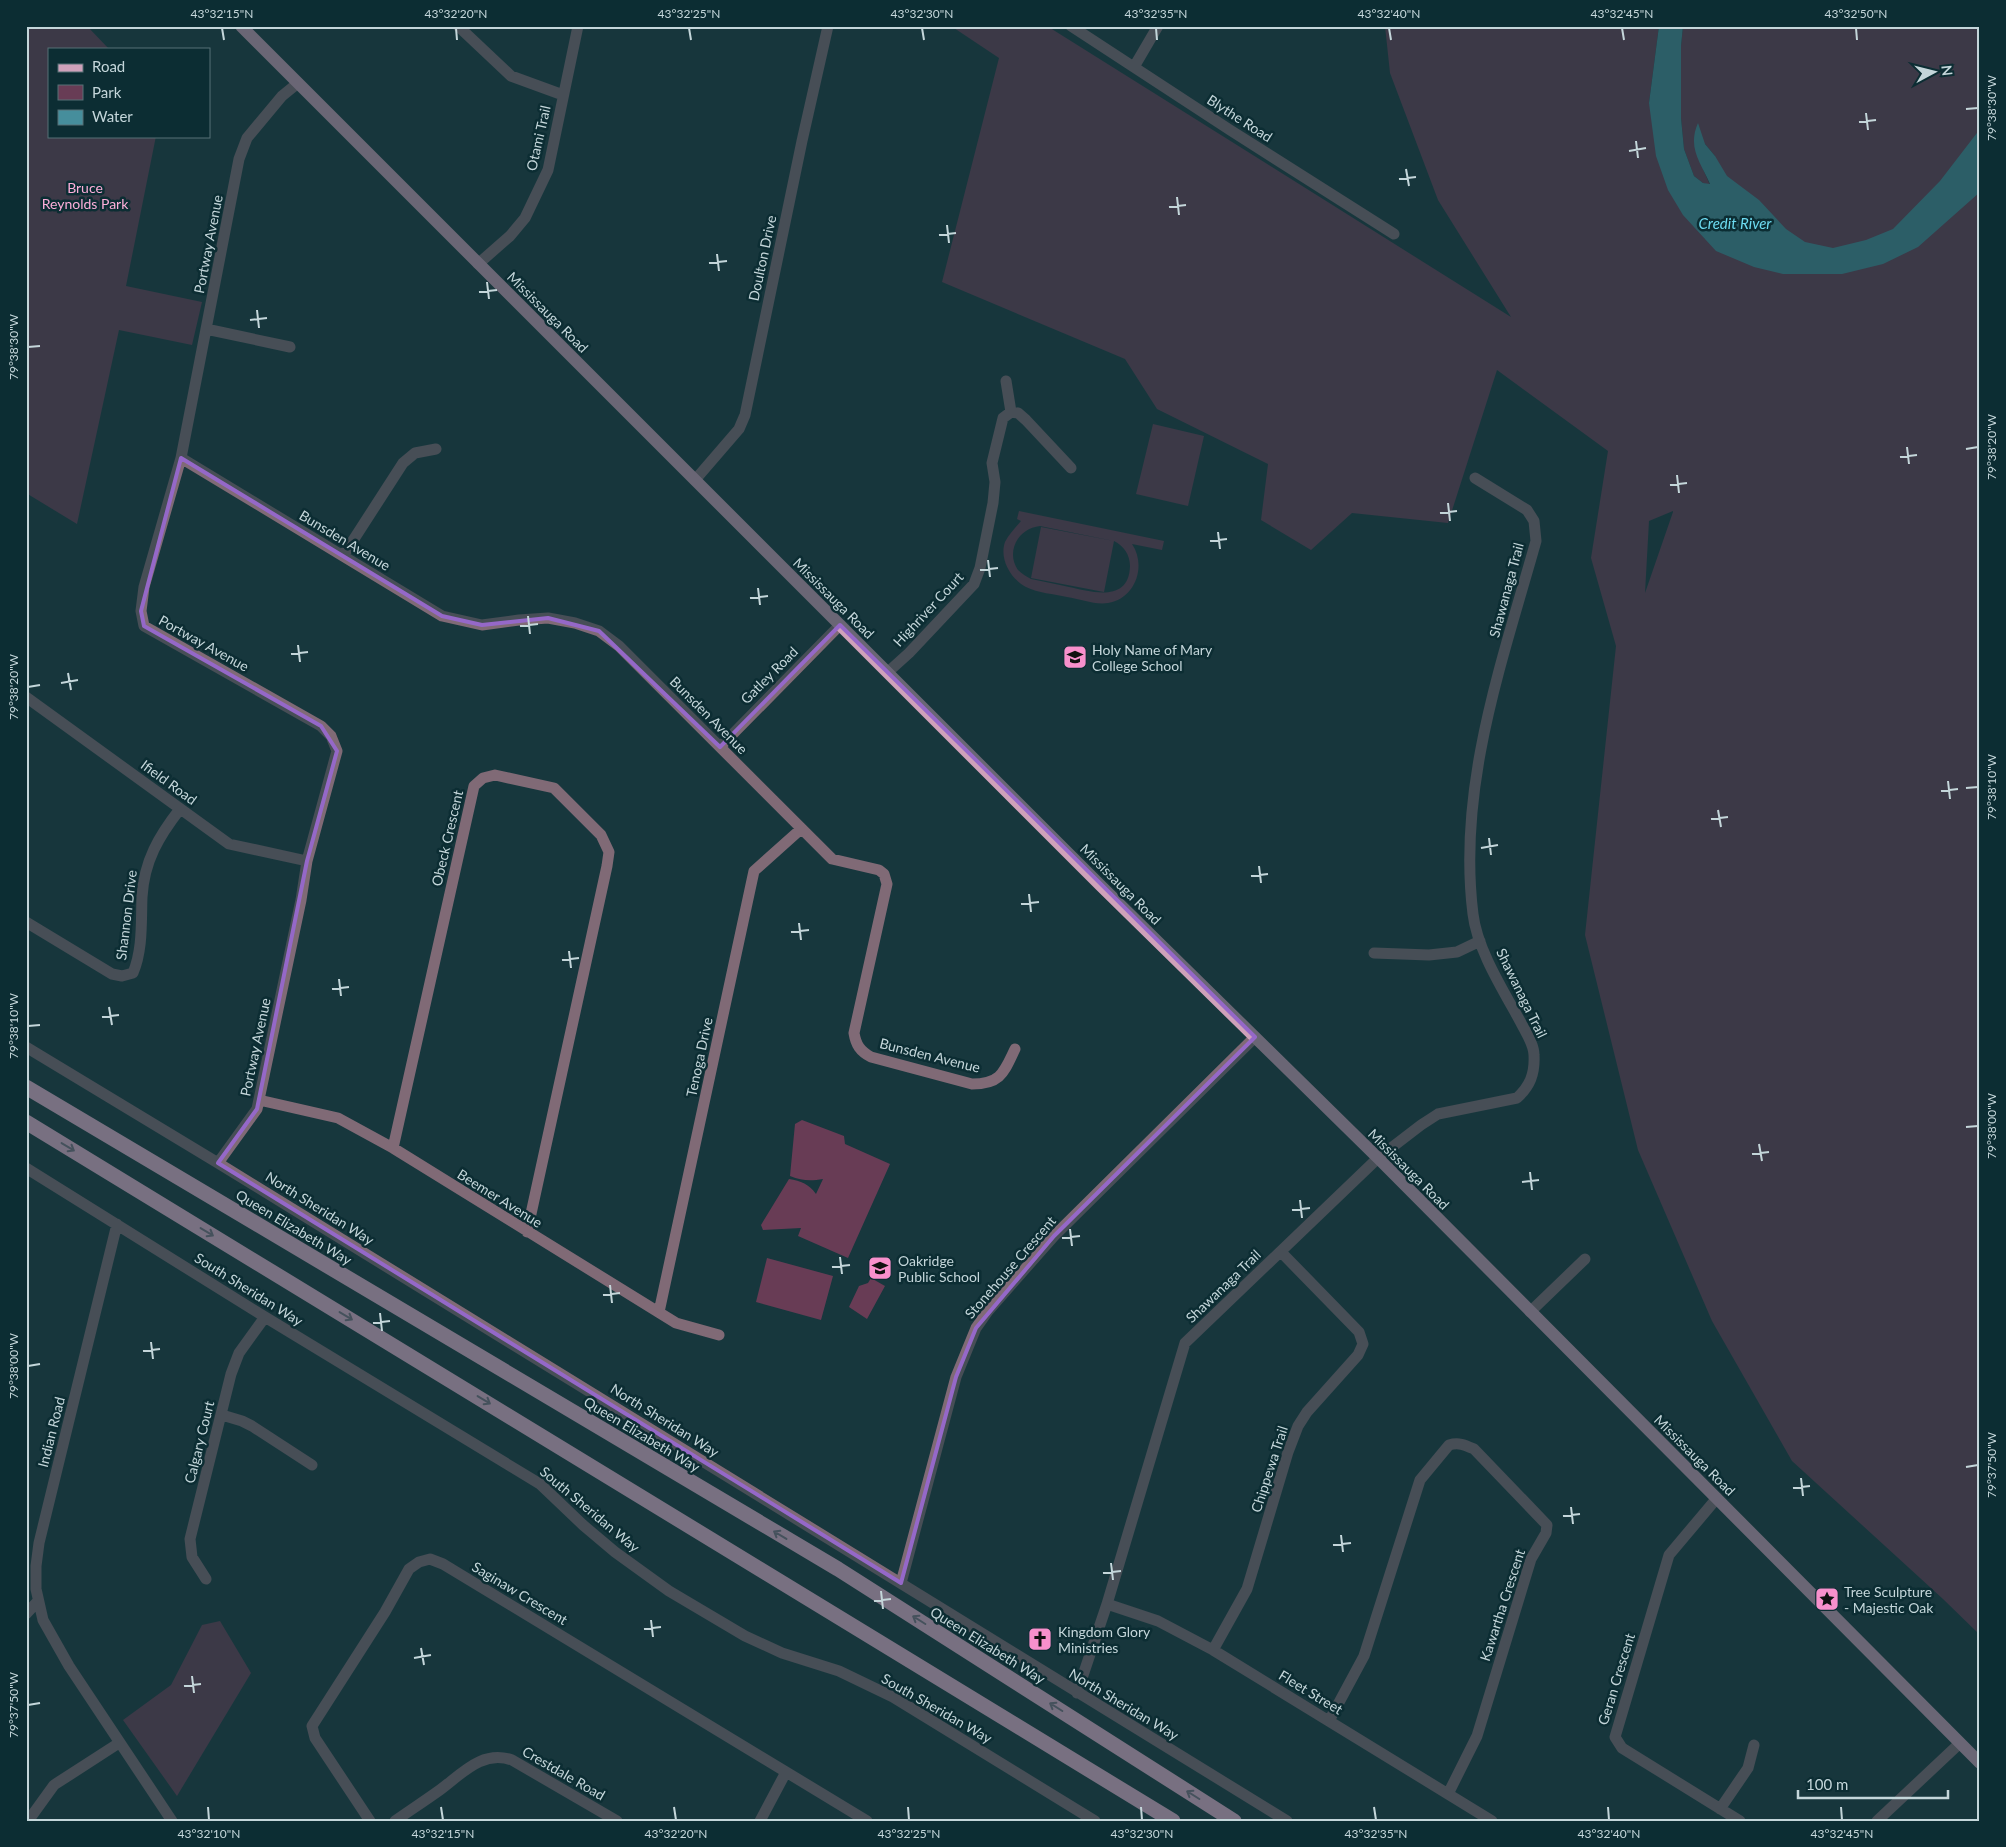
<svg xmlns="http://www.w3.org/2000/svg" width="2006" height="1847" viewBox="0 0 2006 1847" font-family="Lato,sans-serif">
<rect width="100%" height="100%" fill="#17373d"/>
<!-- green -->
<path fill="#683c55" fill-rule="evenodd" d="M26,26H87L109,49H49V136H156L126,286L202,302L192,345L119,330L77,524L26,493Z
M951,26H1047L1511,317L1438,200L1390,73L1385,26H1659L1649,103L1705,239L1715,156L1705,144L1703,169L1710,185L1703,183L1694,176L1684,149L1681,118V46L1683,26H1980V1635L1943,1599L1792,1461L1712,1321L1638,1150L1585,935L1616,646L1591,558L1608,451L1497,370L1448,523L1352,513L1311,550L1261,520L1268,464L1157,409L1125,359L942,282L999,58ZM1673,511V512L1645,593L1649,521Z
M1153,424L1204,436L1188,506L1136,494Z
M1019,511L1164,541L1162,550L1132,544C1147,566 1135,599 1108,603C1095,605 1080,599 1067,597C1054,594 1038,593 1026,587C1011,579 999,559 1005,542C1009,534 1015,528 1021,521L1017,519ZM1040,526L1114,541L1041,527L1031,578L1104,592L1114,541C1124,546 1130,555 1130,566C1129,603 1092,592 1069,587C1057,584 1044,582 1031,579C1027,577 1022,574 1018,570C1005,551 1019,528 1040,526Z
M802,1120L844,1136L845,1144L890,1164L848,1258L798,1236L801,1228L763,1230L761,1225L789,1179C801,1181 809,1184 816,1194L823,1179C811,1181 802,1181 790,1176L795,1124Z
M767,1258L833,1276L821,1320L756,1302Z
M871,1278L885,1286L867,1319L849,1307L859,1286L868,1283Z
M220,1621L251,1673L177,1796L123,1720L171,1685L202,1625Z"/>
<!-- water -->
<path fill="#468e9c" d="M1659,26H1683L1681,46V118L1684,149L1694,176L1703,183L1710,184C1701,163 1687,148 1698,123L1705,144L1715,156L1727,176L1759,200L1786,229L1805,242L1833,248L1866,240L1893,229L1940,181L1980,129V192L1918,247L1883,264L1842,274H1783L1754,267L1716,251L1683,215L1668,190L1656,156L1649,103Z"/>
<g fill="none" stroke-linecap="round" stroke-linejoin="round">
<!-- minor -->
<path stroke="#806a76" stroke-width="11" d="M458,26L511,76L563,95
M1071,26L1230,130L1394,234
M1134,67L1158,26
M478,264L510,236L525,218L548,170L578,26
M206,329L290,347
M1006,381L1011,412
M181,458L442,616L482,625L519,620L548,618L575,623L599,631L619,646L832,859L879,870L884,874L887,884L854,1033C856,1045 860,1051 871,1057L972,1084C1001,1084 1004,1072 1015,1049
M695,480L739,429L745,415L802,141L828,26
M343,556L403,463L415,453L436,449
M888,672L909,653L974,584L980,568L993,503L995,482L992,463L1003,418L1011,412L1018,413L1026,420L1071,468
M26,697L229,844L307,861
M720,747L840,625
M26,922L112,974L122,976L133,973C143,949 141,922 142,897C144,861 159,836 180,809
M1374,953L1429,955L1457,952L1480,941
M26,1047L218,1163L1287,1821
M259,1100L338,1118L393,1148L676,1323L719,1335
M393,1148L474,786L483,778L495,775L554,788L601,835L609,852L607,866L527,1232
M218,1163L257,1109L301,900L307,861L337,751L331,736L321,726L144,626L141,611L144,587L181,458L239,159L247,138L282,96L298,83
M26,1168L265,1317L540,1484L583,1525L615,1552L669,1591L745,1636L782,1653L839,1671L893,1697L1095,1821
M117,1224L39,1543L36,1566V1589L43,1620L69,1666L172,1821
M659,1312L754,871L801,829
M1530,1312L1585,1259
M222,1415L242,1421L252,1426L312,1465
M1717,1498L1669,1555L1615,1737L1622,1748L1740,1821
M206,1579L192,1557L190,1539L231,1374L239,1353L265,1317
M901,1583L956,1377L976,1328L988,1311L1054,1236L1255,1037
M1107,1604L1158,1621L1213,1650L1492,1821
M26,1614L38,1601
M1213,1650L1247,1589L1288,1452L1298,1426L1307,1412L1358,1355L1363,1344L1359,1332L1281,1252
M1077,1693L1107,1604L1185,1343L1378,1158L1421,1125L1438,1114L1517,1098C1530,1086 1535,1074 1534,1055C1534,1044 1525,1031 1520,1021C1503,990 1477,949 1473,914C1457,787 1502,662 1536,541L1534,521L1527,510L1475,478
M1329,1721L1364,1656L1420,1480L1449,1445C1459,1442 1465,1445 1474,1449L1547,1525L1546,1533L1531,1559L1477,1736L1448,1794
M1720,1809L1748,1768L1754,1745
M28,1821L54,1785L119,1743
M370,1821L315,1738L312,1726L385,1612L409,1569L419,1562L430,1559L443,1564L867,1821
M395,1821C409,1811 423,1802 437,1792C460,1776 481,1749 512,1760L617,1821
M760,1821L786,1772
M1877,1821L1960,1743"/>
<!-- major -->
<path stroke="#cfa1ba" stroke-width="12" d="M241,26L1101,886L1378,1158L1980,1763"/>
<!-- highway -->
<path stroke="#edb6d4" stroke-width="15" d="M26,1087L838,1569L1234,1821
M26,1122L1173,1821"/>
</g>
<!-- one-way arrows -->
<defs><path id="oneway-shaft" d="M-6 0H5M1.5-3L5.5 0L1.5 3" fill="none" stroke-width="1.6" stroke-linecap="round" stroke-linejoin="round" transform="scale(1.25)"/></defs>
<g stroke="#7c7284">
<use href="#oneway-shaft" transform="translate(68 1147) rotate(31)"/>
<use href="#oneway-shaft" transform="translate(207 1232) rotate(31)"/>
<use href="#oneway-shaft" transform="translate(346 1316) rotate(31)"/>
<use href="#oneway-shaft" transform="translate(484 1400) rotate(31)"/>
<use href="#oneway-shaft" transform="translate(780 1535) rotate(-149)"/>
<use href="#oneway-shaft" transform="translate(919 1620) rotate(-148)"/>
<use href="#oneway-shaft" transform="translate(1056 1707) rotate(-148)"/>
<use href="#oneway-shaft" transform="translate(1193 1795) rotate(-148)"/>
</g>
<!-- marked area -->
<path d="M0 0H2006V1847H0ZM181,458L442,616L482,625L548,618L599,631L720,747L840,625L1255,1037L1054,1236L976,1328L956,1377L901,1583L218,1163L257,1109L307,861L337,751L321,726L144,626L141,611Z" fill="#17373d" fill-opacity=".55" fill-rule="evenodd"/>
<path fill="none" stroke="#9568c8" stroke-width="4" stroke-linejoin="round" d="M181,458L442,616L482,625L548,618L599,631L720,747L840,625L1255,1037L1054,1236L976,1328L956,1377L901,1583L218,1163L257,1109L307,861L337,751L321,726L144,626L141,611Z"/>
<!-- ticks -->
<path fill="none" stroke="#c4d6da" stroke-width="2" d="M222,28L224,40M456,28L457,40M689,28L691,40M922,28L924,40M1156,28L1157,40M1389,28L1391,40M1622,28L1624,40M1856,28L1857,40M1966,109L1978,108M1866,113L1868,130M1859,122L1876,120M1636,141L1638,158M1629,151L1646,148M1406,169L1409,186M1399,179L1416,177M1177,197L1179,215M1169,207L1186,205M947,225L949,243M939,235L956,233M717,254L719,271M709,263L727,261M487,282L489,299M479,292L497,290M257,310L259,328M250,320L267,318M28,347L40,346M1907,447L1909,464M1966,449L1978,447M1900,457L1917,455M1677,475L1679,493M1670,485L1687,483M1448,503L1450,521M1440,513L1457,511M1218,532L1220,549M1210,541L1227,539M988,560L990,577M980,570L998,568M758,588L760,605M750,598L768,596M528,616L530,634M520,626L538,624M298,645L300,662M291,654L308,652M68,673L71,690M61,683L78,680M28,687L40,685M1948,781L1950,799M1966,788L1978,787M1941,791L1958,789M1718,810L1721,827M1711,819L1728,817M1489,838L1491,855M1481,848L1498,845M1259,866L1261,883M1251,876L1268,874M1029,894L1031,912M1021,904L1039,902M799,923L801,940M791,932L809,930M569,951L571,968M562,960L579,958M339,979L341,996M332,989L349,987M109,1007L112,1025M102,1017L119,1015M28,1026L40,1025M1966,1127L1978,1126M1759,1144L1762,1161M1752,1154L1769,1152M1530,1172L1532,1190M1522,1182L1539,1180M1300,1200L1302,1218M1292,1210L1310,1208M1070,1229L1072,1246M1062,1238L1080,1236M840,1257L842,1274M832,1267L850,1265M610,1285L612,1303M603,1295L620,1293M380,1313L382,1331M373,1323L390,1321M151,1342L153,1359M143,1351L160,1349M28,1366L40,1364M1966,1467L1978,1465M1801,1478L1803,1496M1793,1488L1810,1486M1571,1507L1573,1524M1563,1516L1580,1514M1341,1535L1343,1552M1333,1545L1351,1543M1111,1563L1113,1580M1103,1573L1121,1571M881,1591L883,1609M874,1601L891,1599M651,1620L653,1637M644,1629L661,1627M421,1648L424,1665M414,1658L431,1655M192,1676L194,1693M184,1686L201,1684M28,1705L40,1703M208,1807L209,1820M441,1807L443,1820M674,1807L676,1820M908,1807L909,1820M1141,1807L1142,1820M1374,1807L1376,1820M1608,1807L1609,1820M1841,1807L1842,1820"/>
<!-- icons -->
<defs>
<g id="school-square" transform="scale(1.25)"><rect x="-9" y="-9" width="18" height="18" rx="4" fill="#f890cc" stroke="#0c2d33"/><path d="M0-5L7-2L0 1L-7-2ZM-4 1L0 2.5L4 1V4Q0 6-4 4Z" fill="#111"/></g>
<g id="sight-square" transform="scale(1.25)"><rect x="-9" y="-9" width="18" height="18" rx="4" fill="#f890cc" stroke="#0c2d33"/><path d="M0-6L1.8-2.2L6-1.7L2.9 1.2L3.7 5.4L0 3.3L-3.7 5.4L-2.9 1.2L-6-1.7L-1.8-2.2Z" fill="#111"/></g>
<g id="church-square" transform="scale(1.25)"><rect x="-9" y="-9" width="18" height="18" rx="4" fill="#f890cc" stroke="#0c2d33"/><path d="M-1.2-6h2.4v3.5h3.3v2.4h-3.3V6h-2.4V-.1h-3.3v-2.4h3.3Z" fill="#111"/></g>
</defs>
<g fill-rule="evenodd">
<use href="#school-square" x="1075" y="657"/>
<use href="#school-square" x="880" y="1268"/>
<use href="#sight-square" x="1827" y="1599"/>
<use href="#church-square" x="1040" y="1639"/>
</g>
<g text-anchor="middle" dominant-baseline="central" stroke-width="5" stroke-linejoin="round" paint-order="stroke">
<!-- street labels -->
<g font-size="14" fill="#c4d6da" stroke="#0c2d33">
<text transform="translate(1240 118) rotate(33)">Blythe Road</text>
<text transform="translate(538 138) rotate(-77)">Otami Trail</text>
<text transform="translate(208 244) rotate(-79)">Portway Avenue</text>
<text transform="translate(762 258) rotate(-78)">Doulton Drive</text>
<text transform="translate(548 312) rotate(45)">Mississauga Road</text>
<text transform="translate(345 540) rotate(31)">Bunsden Avenue</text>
<text transform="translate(1506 590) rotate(-75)">Shawanaga Trail</text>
<text transform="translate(834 598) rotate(45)">Mississauga Road</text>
<text transform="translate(928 609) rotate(-47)">Highriver Court</text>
<text transform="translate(204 643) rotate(29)">Portway Avenue</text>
<text transform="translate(769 675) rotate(-45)">Gatley Road</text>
<text transform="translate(709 715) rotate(45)">Bunsden Avenue</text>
<text transform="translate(169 782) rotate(36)">Ifield Road</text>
<text transform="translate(447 838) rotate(-77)">Obeck Crescent</text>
<text transform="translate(1121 884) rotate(45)">Mississauga Road</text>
<text transform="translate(126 915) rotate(-83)">Shannon Drive</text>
<text transform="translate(1522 993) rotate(64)">Shawanaga Trail</text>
<text transform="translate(255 1047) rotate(-78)">Portway Avenue</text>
<text transform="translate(930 1055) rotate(14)">Bunsden Avenue</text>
<text transform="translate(699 1057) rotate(-78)">Tenoga Drive</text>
<text transform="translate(1409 1169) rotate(45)">Mississauga Road</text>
<text transform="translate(500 1198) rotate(32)">Beemer Avenue</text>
<text transform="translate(320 1208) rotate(32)">North Sheridan Way</text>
<text transform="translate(294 1227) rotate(31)">Queen Elizabeth Way</text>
<text transform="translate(1010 1267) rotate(-49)">Stonehouse Crescent</text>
<text transform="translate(1223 1286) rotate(-44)">Shawanaga Trail</text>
<text transform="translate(249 1289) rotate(32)">South Sheridan Way</text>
<text transform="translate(665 1420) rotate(32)">North Sheridan Way</text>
<text transform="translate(51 1432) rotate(-76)">Indian Road</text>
<text transform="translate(642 1434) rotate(31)">Queen Elizabeth Way</text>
<text transform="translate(199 1442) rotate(-76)">Calgary Court</text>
<text transform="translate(1695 1455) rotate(45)">Mississauga Road</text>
<text transform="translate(1269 1469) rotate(-72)">Chippewa Trail</text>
<text transform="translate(590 1509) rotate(40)">South Sheridan Way</text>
<text transform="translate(520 1593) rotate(31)">Saginaw Crescent</text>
<text transform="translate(1502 1605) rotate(-72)">Kawartha Crescent</text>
<text transform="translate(988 1645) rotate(32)">Queen Elizabeth Way</text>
<text transform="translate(1616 1679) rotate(-73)">Geran Crescent</text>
<text transform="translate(1311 1692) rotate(31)">Fleet Street</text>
<text transform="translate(1124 1704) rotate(31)">North Sheridan Way</text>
<text transform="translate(937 1708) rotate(30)">South Sheridan Way</text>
<text transform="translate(564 1773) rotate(30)">Crestdale Road</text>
</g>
<!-- park labels -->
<g font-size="14" fill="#fbaed9" stroke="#0c2d33">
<text x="85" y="187">Bruce<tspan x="85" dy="16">Reynolds Park</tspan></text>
</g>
<!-- poi labels -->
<g font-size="14" fill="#c4d6da" stroke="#0c2d33" text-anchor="start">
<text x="1092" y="649">Holy Name of Mary<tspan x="1092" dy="16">College School</tspan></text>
<text x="898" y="1260">Oakridge<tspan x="898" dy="16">Public School</tspan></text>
<text x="1844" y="1591">Tree Sculpture<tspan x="1844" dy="16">- Majestic Oak</tspan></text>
<text x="1058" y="1631">Kingdom Glory<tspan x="1058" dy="16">Ministries</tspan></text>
</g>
<!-- water labels -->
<g font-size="15" font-style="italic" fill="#6ddbf0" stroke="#0c2d33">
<text x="1735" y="223">Credit River</text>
</g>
</g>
<!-- border -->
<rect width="2006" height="1847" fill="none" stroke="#0c2d33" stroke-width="55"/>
<!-- legend -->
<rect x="48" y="48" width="162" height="90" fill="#0c2d33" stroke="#567176"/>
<rect x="58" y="64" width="25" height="8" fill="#cfa1ba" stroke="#567176"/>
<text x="92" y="72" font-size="15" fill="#c4d6da">Road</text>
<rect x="58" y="85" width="25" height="15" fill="#683c55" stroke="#567176"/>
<text x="92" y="98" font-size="15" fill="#c4d6da">Park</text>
<rect x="58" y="110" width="25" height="15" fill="#468e9c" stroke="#567176"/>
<text x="92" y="122" font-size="15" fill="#c4d6da">Water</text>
<!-- north arrow -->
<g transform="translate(1934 72) rotate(83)" stroke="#0c2d33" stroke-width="4" paint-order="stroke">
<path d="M0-4L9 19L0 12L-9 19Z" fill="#c4d6da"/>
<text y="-8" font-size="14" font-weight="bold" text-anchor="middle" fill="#c4d6da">N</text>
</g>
<!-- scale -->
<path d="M1798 1790v8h150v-8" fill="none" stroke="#c4d6da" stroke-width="2.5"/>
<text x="1806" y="1790" font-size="15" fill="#c4d6da" stroke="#0c2d33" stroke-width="4" paint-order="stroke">100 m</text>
<rect x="28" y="28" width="1950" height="1792" fill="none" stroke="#c4d6da" stroke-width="2"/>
<g font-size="12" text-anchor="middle" fill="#c4d6da">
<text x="222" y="18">43°32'15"N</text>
<text x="456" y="18">43°32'20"N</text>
<text x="689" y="18">43°32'25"N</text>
<text x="922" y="18">43°32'30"N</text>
<text x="1156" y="18">43°32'35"N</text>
<text x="1389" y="18">43°32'40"N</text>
<text x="1622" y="18">43°32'45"N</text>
<text x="1856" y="18">43°32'50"N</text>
<text transform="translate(1992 108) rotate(-90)" y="4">79°38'30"W</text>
<text transform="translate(14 347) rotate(-90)" y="4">79°38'30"W</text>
<text transform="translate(1992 447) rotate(-90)" y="4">79°38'20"W</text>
<text transform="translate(14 687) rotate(-90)" y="4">79°38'20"W</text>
<text transform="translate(1992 787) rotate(-90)" y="4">79°38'10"W</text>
<text transform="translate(14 1026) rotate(-90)" y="4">79°38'10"W</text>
<text transform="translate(1992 1126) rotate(-90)" y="4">79°38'00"W</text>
<text transform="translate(14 1366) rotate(-90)" y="4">79°38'00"W</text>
<text transform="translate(1992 1465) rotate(-90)" y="4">79°37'50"W</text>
<text transform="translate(14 1705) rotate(-90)" y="4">79°37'50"W</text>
<text x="209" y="1838">43°32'10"N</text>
<text x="443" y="1838">43°32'15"N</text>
<text x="676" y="1838">43°32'20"N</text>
<text x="909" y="1838">43°32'25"N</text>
<text x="1142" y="1838">43°32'30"N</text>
<text x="1376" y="1838">43°32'35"N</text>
<text x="1609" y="1838">43°32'40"N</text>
<text x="1842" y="1838">43°32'45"N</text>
</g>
</svg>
